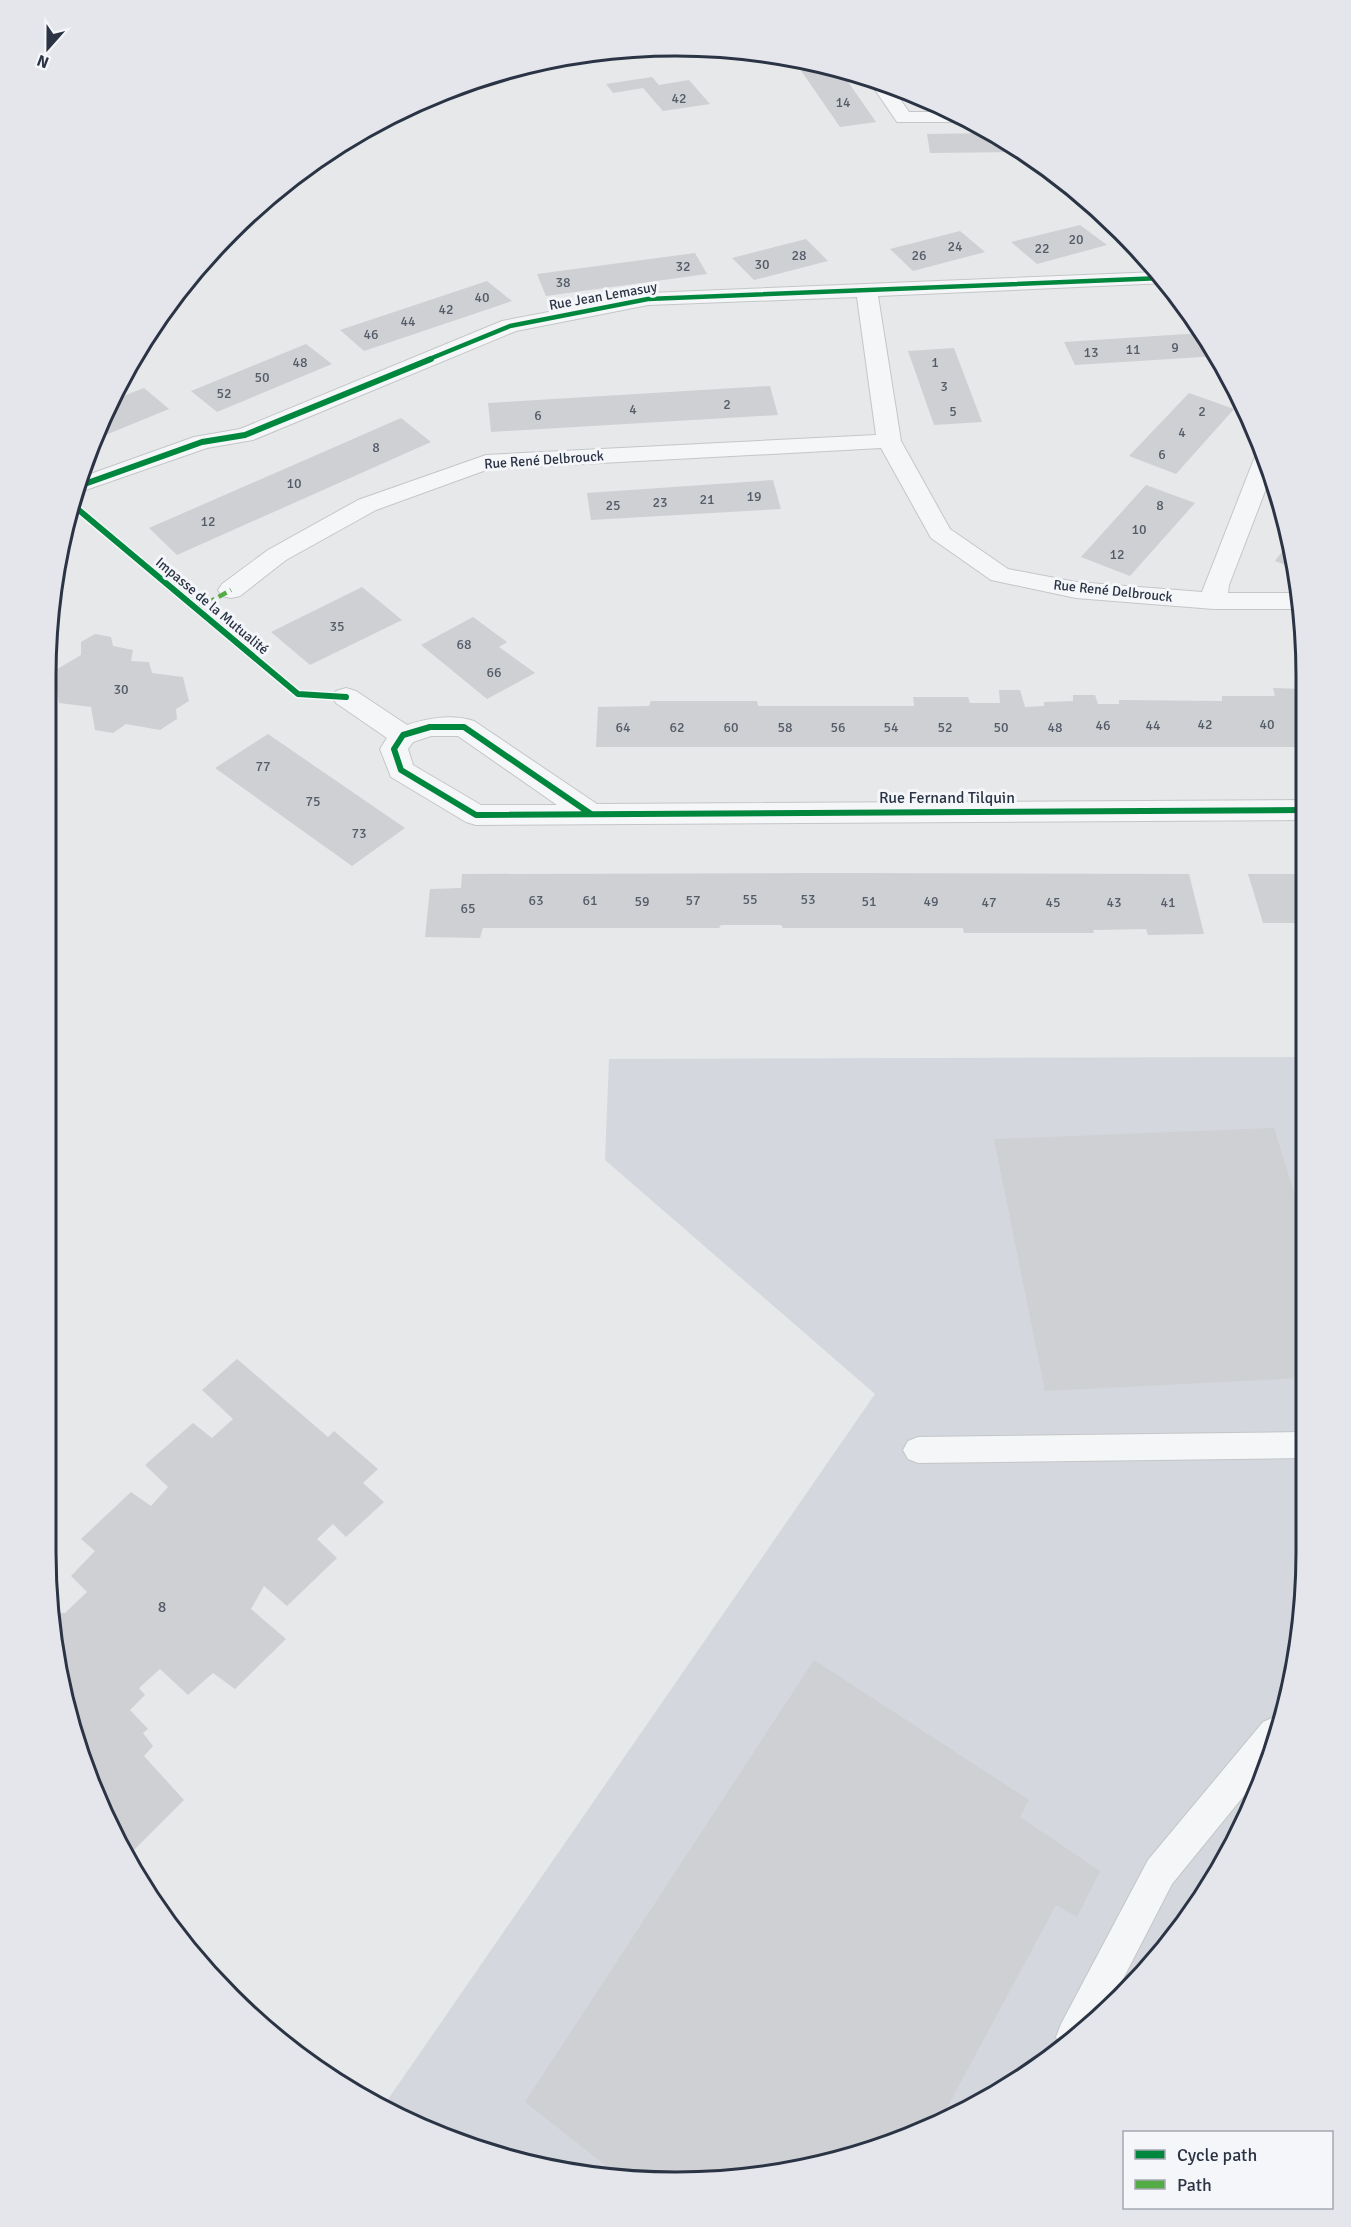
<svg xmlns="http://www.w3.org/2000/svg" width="1351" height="2227" viewBox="0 0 1351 2227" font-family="Signika,sans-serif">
<rect width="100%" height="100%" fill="#e6e8ea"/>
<!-- built -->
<path fill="#d4d7dd" d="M1303,1057L1301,1633L1258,1792L1176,1935L1121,1998L1026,2076L878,2149L758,2177L675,2182L553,2170L473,2149L396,2117L382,2108L875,1394L605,1160L609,1059Z"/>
<!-- green -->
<path fill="#d6ded6" d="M894,87L954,110L957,112C931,112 911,109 894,87Z"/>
<!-- building -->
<path fill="#ced0d3" d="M793,59L837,66L876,122L840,127Z
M652,77L659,85L689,80L710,104L663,111L643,88L613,93L606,84Z
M992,133L1022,152L930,153L927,134Z
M1080,225L1107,245L1037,264L1011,242Z
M960,231L985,252L913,271L890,249Z
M806,239L828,261L754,280L732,258Z
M695,253L707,274L546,296L537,274Z
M487,281L512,301L364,351L340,330Z
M1202,333L1218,356L1075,365L1064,342Z
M306,344L332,364L217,412L191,391Z
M954,348L982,422L934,425L908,351Z
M770,386L778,415L491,432L488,403Z
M144,388L169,409L91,441L113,400Z
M1189,393L1234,409L1176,474L1129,456Z
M401,418L431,442L177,555L149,528Z
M773,480L781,509L591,520L587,493Z
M1146,485L1195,503L1130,576L1081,557Z
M1287,545L1290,561L1291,567L1275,561Z
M362,587L402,620L310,665L271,632Z
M473,617L507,642L499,647L535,673L487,699L421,645Z
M95,634L111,637L113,646L133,650L131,661L149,662L152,673L183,677L189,701L176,709L177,719L160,730L126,724L113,733L95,730L91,707L59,703L54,671L81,655V642Z
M1273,688L1304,689V747H596L598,707L649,706L651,701H757L758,706H914L913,697H968L970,703H1000L999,690H1020L1025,707L1044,706V702L1073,701V695H1095L1098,704H1119V700L1222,701V696H1275Z
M268,734L367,802L405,828L352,866L215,768Z
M835,873L1189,874L1204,934L1148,935L1146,929L1093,930L1094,933H964L963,928H783L781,925H721L719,928H483L480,938L425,937L430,889L461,888L462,874Z
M1248,874H1304L1303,923H1263Z
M1274,1128L1302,1218V1378L1045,1391L994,1139Z
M237,1359L328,1437L334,1431L378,1469L363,1483L384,1502L346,1537L333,1524L317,1539L337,1558L287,1606L264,1586L251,1609L286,1639L235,1689L213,1673L188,1695L160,1669L139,1688L145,1695L130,1710L148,1729L143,1733L153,1746L144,1756L184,1800L127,1857L110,1831L78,1754L50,1634V1614L65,1613L87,1592L71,1576L95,1551L81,1539L131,1492L151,1506L168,1487L145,1465L193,1423L212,1438L233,1419L202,1390Z
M814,1660L1029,1800L1020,1817L1100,1871L1077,1917L1056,1905L942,2117L878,2149L758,2177L675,2182L619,2176L525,2102Z"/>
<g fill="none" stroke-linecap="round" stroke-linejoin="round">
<!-- lane casing -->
<g stroke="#c4c6c8" stroke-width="2">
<path id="lane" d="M1301,1432V1458L918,1463L908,1459L903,1450L908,1441L918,1437Z
M1274,1717L1278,1718L1264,1771L1172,1884L1108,2008L1060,2047L1056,2037L1061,2024L1148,1860L1263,1722Z"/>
</g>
<!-- street casing -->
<g stroke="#c4c6c8" stroke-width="2">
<path id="street" d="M871,79L891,86L909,112H958L974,122H897L869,81Z
M1158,272L1166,283L878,296L901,441L950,529L1008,569L1076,582L1202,592L1254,459L1258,454L1263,453L1272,473L1229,585L1228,593H1296L1300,609H1214L1076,598L991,580L931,538L881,448L489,469L376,510L286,560L240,596L231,598L222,596L218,590L222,584L268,550L358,500L486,455L876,435L857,297L648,305L516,331L253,440L207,448L77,493L82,477L194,437L240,429L502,321L648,293Z
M346,688L356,691L407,725C429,718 451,714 474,721L597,804L1304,800V820L476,825L466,822L391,777L380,749L387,738L336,703L332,697L336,691ZM431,736H458L557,805H481L413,765L408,749L413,742Z"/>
</g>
<!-- lane -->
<use href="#lane" fill="#f5f6f7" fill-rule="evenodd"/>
<!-- street -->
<use href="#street" fill="#f5f6f7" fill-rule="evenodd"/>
<!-- quiet -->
<path stroke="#54ac47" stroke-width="4.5" stroke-dasharray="9 4.5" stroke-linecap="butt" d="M195,610L231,590"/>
<!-- cycleway-far1 casing -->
<g stroke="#f4f6f9" stroke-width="7">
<path id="cycleway-far1" d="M427,360L510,326L648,299L1162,278"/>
</g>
<!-- cycleway casing -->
<g stroke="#f4f6f9" stroke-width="9">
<path id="cycleway" d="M79,486L202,442L245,435L431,359
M74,506L298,694L346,697
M591,814L464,727H430L403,735L394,749L401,770L476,815L1304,810"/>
</g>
<!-- cycleway-far1 -->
<use href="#cycleway-far1" stroke="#00873e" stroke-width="4.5"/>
<!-- cycleway -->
<use href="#cycleway" stroke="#00873e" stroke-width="6"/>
</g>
<g text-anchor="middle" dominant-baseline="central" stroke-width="6" stroke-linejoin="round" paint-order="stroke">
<!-- number labels -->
<g font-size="14" fill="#545c69">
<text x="679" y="98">42</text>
<text x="843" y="102">14</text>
<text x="1076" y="239">20</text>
<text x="955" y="246">24</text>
<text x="1042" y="248">22</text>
<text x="799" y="255">28</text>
<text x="919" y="255">26</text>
<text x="762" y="264">30</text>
<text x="683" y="266">32</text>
<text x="563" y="282">38</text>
<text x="482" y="297">40</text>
<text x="446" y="309">42</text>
<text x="408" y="321">44</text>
<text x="371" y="334">46</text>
<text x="1175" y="347">9</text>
<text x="1133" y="349">11</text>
<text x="1091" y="352">13</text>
<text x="300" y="362">48</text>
<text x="935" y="362">1</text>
<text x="262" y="377">50</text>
<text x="944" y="386">3</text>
<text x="224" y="393">52</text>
<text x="727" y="404">2</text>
<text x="633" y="409">4</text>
<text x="953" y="411">5</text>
<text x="1202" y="411">2</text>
<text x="538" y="415">6</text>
<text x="1182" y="432">4</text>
<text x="376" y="447">8</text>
<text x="1162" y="454">6</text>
<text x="294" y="483">10</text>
<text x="754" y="496">19</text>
<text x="707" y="499">21</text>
<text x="660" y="502">23</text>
<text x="613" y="505">25</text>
<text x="1160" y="505">8</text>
<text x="208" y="521">12</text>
<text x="1139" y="529">10</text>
<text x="1117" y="554">12</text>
<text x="337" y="626">35</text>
<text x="464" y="644">68</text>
<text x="494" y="672">66</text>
<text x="121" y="689">30</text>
<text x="1205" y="724">42</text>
<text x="1267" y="724">40</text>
<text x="1103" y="725">46</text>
<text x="1153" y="725">44</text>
<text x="623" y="727">64</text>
<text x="677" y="727">62</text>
<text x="731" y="727">60</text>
<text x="785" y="727">58</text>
<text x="838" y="727">56</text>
<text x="891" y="727">54</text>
<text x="945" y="727">52</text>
<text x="1001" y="727">50</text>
<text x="1055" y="727">48</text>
<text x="263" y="766">77</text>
<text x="313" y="801">75</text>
<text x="359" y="833">73</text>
<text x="750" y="899">55</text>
<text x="808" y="899">53</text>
<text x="536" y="900">63</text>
<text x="590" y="900">61</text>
<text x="693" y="900">57</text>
<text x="642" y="901">59</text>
<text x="869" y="901">51</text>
<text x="931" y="901">49</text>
<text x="989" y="902">47</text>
<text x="1053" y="902">45</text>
<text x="1114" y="902">43</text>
<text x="1168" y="902">41</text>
<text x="468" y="908">65</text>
</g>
<!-- far-street labels -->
<g font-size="14" fill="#2b3445" stroke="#f4f6f9">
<text transform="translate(603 296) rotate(-10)">Rue Jean Lemasuy</text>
<text transform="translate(544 460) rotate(-4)">Rue René Delbrouck</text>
<text transform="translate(1113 591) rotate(6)">Rue René Delbrouck</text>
<text transform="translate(212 606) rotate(40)">Impasse de la Mutualité</text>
</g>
<!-- street labels -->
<g font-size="16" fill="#2b3445" stroke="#f4f6f9">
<text x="947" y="798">Rue Fernand Tilquin</text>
</g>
<!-- near-number labels -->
<g font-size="16" fill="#545c69">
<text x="162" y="1607">8</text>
</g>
</g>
<!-- crop -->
<path d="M0 0H1351V2227H0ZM676 56H676A620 620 0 0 1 1296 676V1552A620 620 0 0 1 676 2172H676A620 620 0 0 1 56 1552V676A620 620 0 0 1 676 56Z" fill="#e4e6eb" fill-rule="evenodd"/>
<path fill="none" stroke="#2b3445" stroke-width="3" d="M676 56H676A620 620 0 0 1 1296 676V1552A620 620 0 0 1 676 2172H676A620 620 0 0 1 56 1552V676A620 620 0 0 1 676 56Z"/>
<!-- legend -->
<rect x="1123" y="2131" width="210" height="78" fill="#f4f6f9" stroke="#a4a8b1" stroke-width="1.5"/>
<rect x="1135" y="2150" width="30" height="9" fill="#00873e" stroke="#a4a8b1" stroke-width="1.5"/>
<text x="1177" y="2161" font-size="18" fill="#2b3445">Cycle path</text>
<rect x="1135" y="2180" width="30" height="9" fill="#54ac47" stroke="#a4a8b1" stroke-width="1.5"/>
<text x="1177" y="2191" font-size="18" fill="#2b3445">Path</text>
<!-- north arrow -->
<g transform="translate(48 48) rotate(201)" stroke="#f4f6f9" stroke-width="4.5" paint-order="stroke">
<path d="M0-4.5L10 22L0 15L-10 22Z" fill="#2b3445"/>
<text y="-9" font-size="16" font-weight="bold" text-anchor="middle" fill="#2b3445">N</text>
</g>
</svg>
